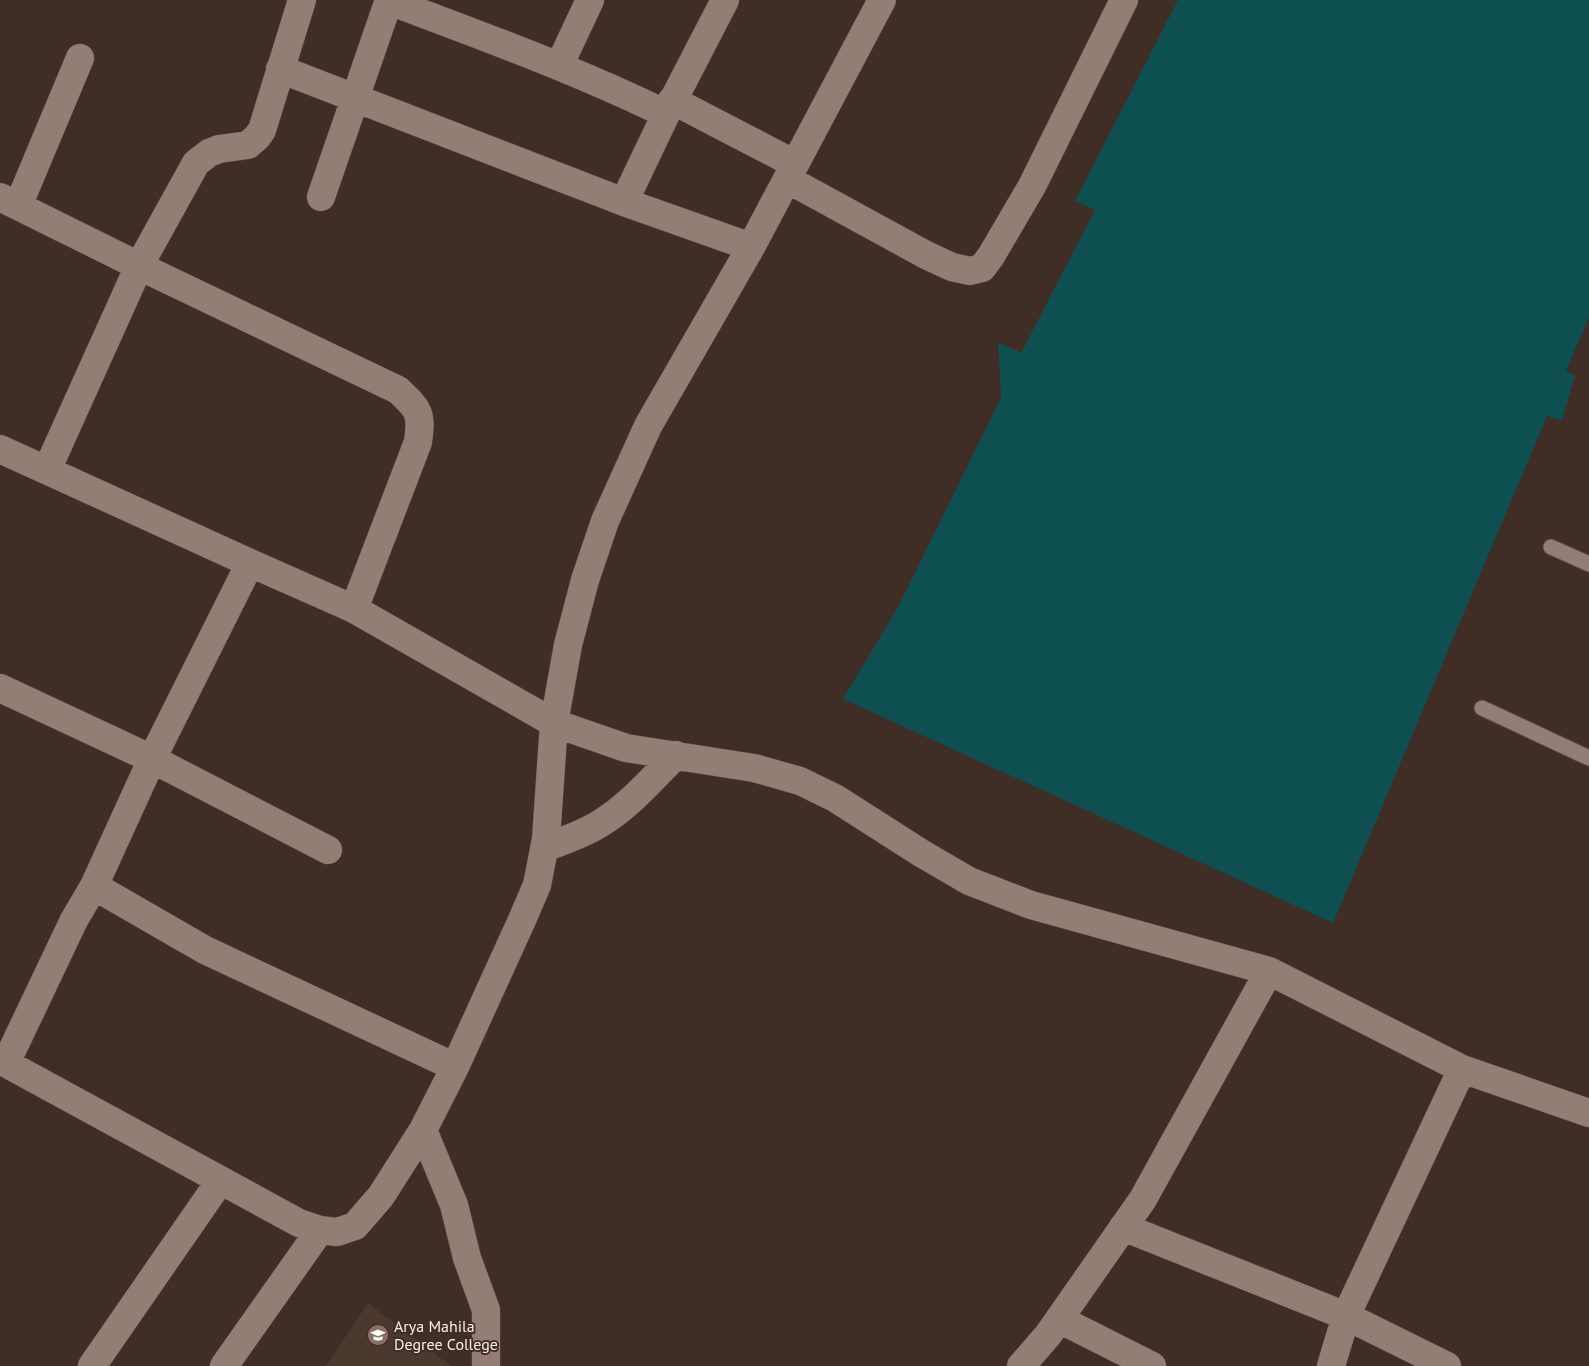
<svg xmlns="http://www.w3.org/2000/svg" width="1589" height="1366" viewBox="0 0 1589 1366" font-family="'PT Sans',sans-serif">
<rect width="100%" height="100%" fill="#402d26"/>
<!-- education -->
<path fill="#4b3930" d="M368,1303L451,1366H326Z"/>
<!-- water -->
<path fill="#0e4f51" d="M1178,0H1589V318L1566,370L1575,376L1562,421L1547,416L1333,923L843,699L898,607L1001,398L998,342L1021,353L1095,210L1075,201Z"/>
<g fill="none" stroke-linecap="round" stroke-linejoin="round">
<!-- lane casing -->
<g stroke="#594943" stroke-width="17">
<path id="lane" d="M1551,547L1589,564
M1482,708L1589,758"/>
</g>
<!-- street casing -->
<g stroke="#594943" stroke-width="29">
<path id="street" d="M389,1C482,36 576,70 666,114
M559,66L590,0
M280,69L624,202L751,247
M672,100L795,164
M787,179L926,255L952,267L970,271L982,268L991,256L1032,186L1124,0
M0,197L139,266L398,390C419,410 422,412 418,442L354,609
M321,197L389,0
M624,202L666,114L725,0
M18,206L80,58
M0,449L250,563L354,609L554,723L626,748L754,768L800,781L835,798L921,853L969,881L1031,905L1269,971L1462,1069L1589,1113
M47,470L139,266L196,163L209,153L219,149L248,145L257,137L262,130L302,0
M0,688L152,759L328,850
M544,848C563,841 584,834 601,823C630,805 652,779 676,755
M94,886L205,950L455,1067
M0,1060L299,1223L320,1230L337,1232L355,1226L381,1196L423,1130L455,1067L522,920L537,885L546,839L554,723L568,645L585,580L605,521L648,426L751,247L882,0
M6,1063L74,920L94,886L152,759L250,563
M423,1130L454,1205L467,1258L486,1310V1366
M1123,1227L1346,1316L1447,1366
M1059,1319L1152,1366
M92,1366L220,1181
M224,1366L320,1230
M1021,1366L1048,1335L1143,1199L1269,971
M1331,1366L1346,1316L1462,1069"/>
</g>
<!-- lane -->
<use href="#lane" stroke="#947d75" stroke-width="15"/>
<!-- street -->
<use href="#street" stroke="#947d75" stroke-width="28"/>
</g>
<!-- icons -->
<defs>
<g id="university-disc" transform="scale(1.125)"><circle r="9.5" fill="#8d6e63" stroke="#402d26"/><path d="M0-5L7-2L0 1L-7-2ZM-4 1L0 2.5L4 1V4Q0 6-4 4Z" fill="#fff"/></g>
</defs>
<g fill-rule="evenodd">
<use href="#university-disc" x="378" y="1335"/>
</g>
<g text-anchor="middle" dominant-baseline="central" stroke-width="4" stroke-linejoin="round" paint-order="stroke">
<!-- poi labels -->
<g font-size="16" fill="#f9ece7" stroke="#402d26" text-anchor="start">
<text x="394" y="1326">Arya Mahila<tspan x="394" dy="18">Degree College</tspan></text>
</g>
</g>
</svg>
